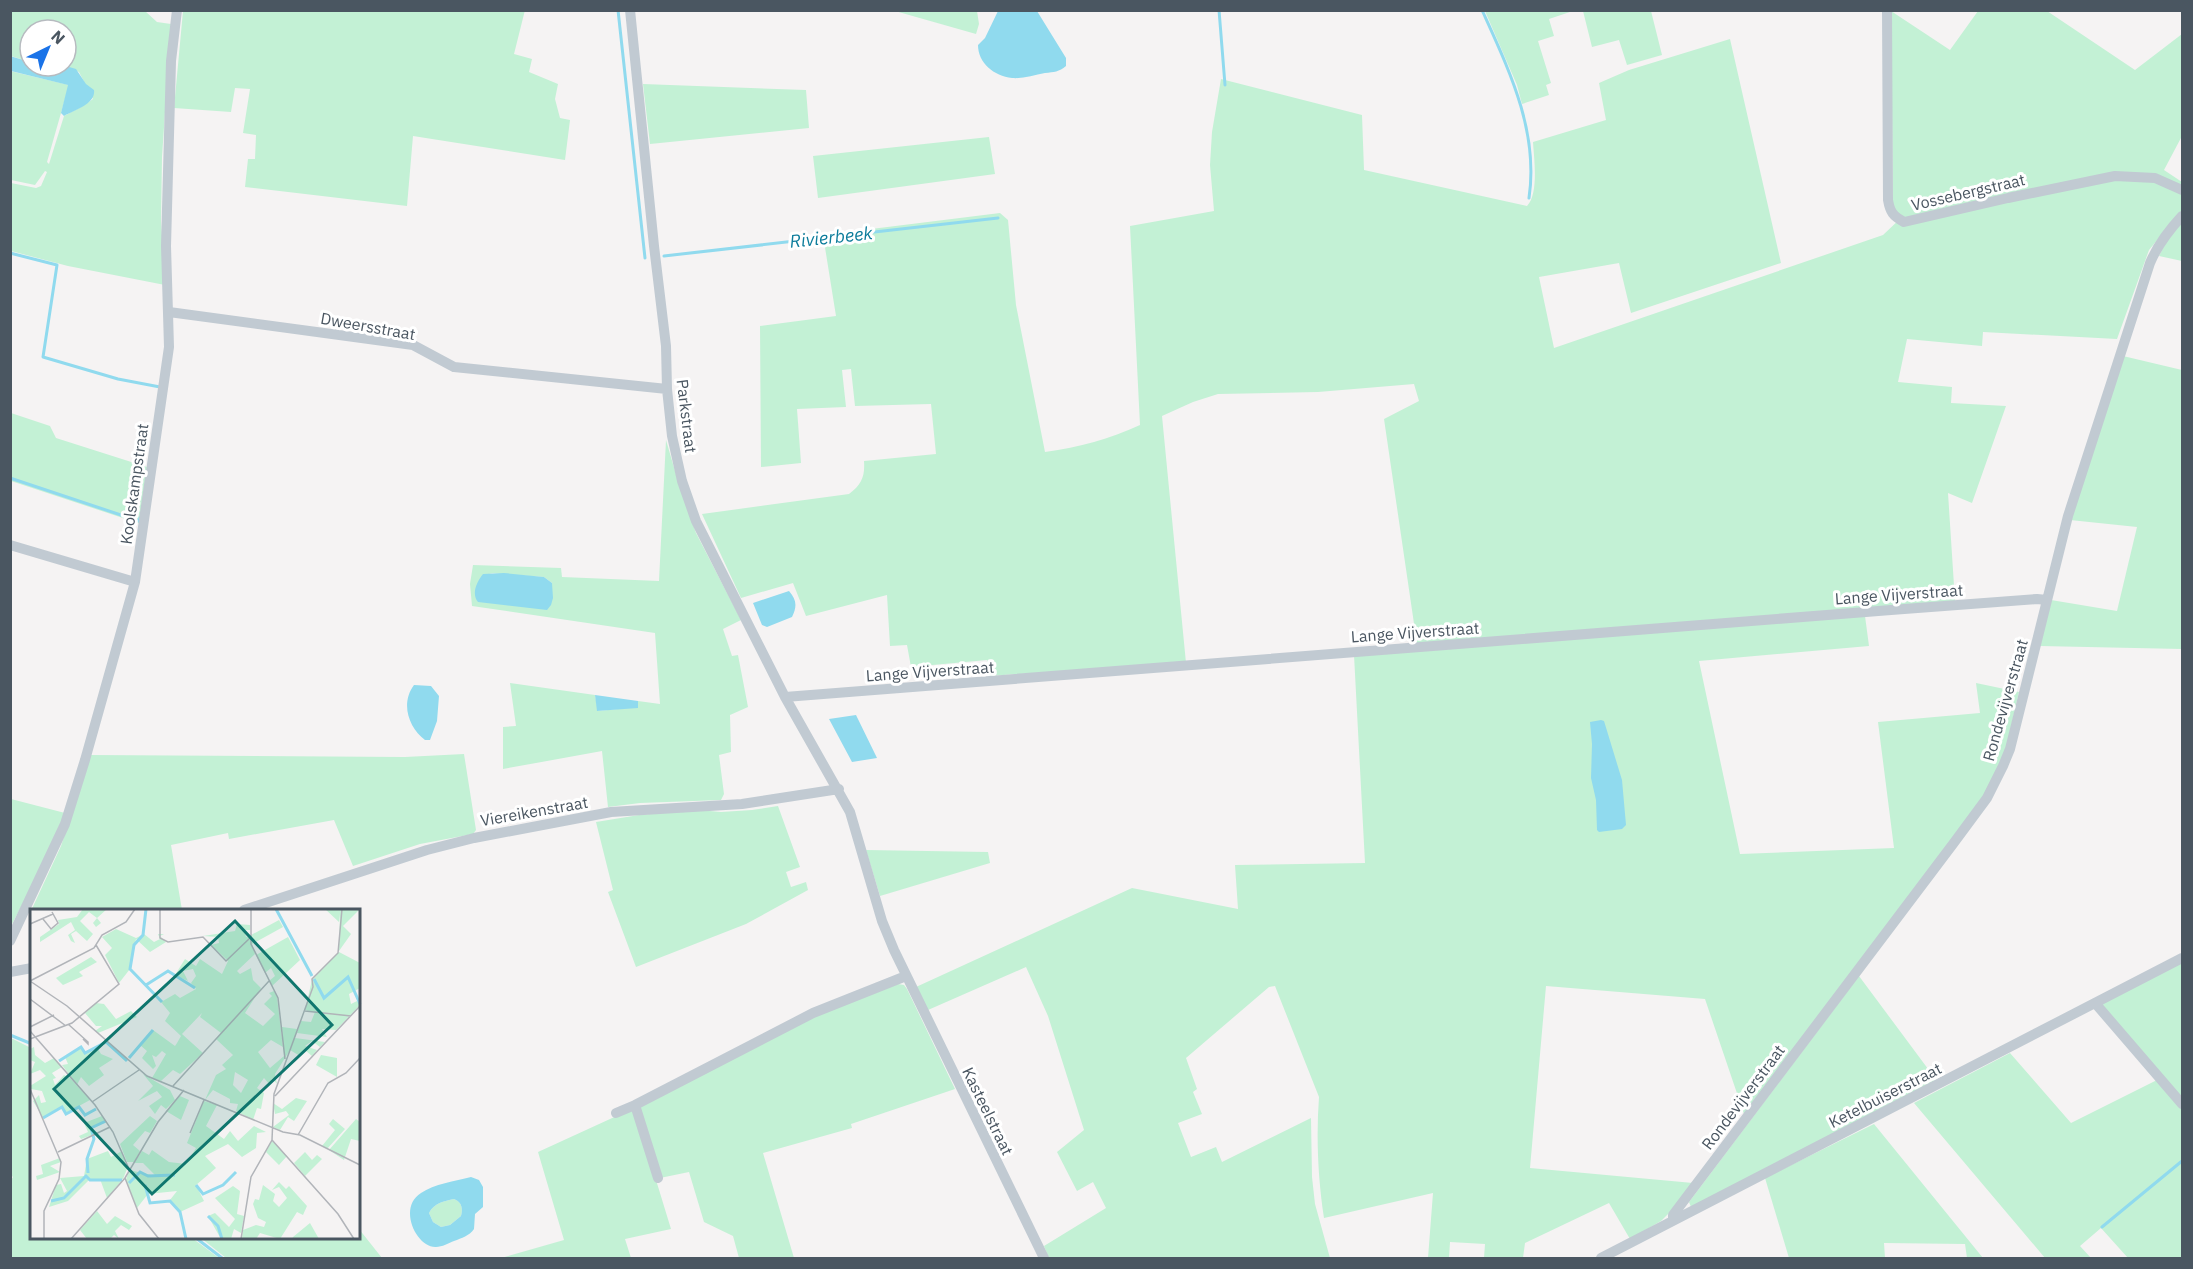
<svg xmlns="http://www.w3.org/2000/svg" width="2193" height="1269" viewBox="0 0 2193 1269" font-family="'IBM Plex Sans',sans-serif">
<rect width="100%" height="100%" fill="#f5f3f3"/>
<!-- green -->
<path fill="#c3f1d5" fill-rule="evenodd" d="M525,10L514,54L532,59L529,72L558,84L555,99L560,118L570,120L565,160L413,136L407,206L245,187L248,159H255L256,135L243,133L250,89L235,88L231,112L174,108L183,11Z
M11,11H145L157,22L171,24L162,157L161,221L165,285L68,266L11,251V183L36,188L41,186L47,172L45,171L35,185L11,180L10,71L69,85L47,162L49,164L64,116L81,107L93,99L79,72L66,66V30H30V62L11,56Z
M895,11H977L979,24L976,34Z
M1485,11H1573L1549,19L1554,36L1538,41L1551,83L1546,85L1549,95L1522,104L1517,85Z
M1583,11H1651L1662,55L1627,65L1619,40L1592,47Z
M1891,11L1950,50L1978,11H2047L2135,70L2182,34V136L2164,170L2182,182V210L2149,250L2117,339L1983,332L1982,346L1907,339L1898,382L1952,387L1951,403L2006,406L1972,503L1948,493L1955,601L1417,644L1384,419L1419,401L1414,384L1318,392L1218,394L1193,402L1162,416L1186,663L988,676L987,660L911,667L907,645L890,646L887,595L806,616L793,583L741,598L702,514L849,494C862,484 865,476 864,461L936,454L931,404L855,406L851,369L842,370L846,407L797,409L801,463L761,467L760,326L836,316L823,235L1000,213L1008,220L1016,305L1045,452C1080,447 1109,439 1140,425L1130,226L1214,211L1210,165L1212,132L1221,79L1362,115L1364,170L1527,206C1539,194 1534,158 1533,142L1606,120L1599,83L1629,70L1730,39L1781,263L1631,313L1619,263L1539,277L1554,348L1883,235L1902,217L1893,209Z
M643,84L806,90L809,128L650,144Z
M989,137L995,174L818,198L813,156Z
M2182,223V261L2159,256L2168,238Z
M2123,356L2182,370V649L2040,646L2051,600L2117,611L2137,527L2070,520Z
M11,413L50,426L56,438L147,467L141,524L11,481Z
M666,440L680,488L696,533L741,620L723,629L732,656L738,655L748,707L730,715L731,752L719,755L724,794L721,800L640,803L608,807L602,751L503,769V727L516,726L510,683L595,695L598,711L638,707V701L660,704L655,633L472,606L470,584L473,565L561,568L562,577L659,581ZM489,573L544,577L552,583V590Z
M1865,616L1869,646L1699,661L1740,854L1894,848L1878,722L1980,713L1976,683L2019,692L2006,748L1993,781L1966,822L1744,1114L1705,999L1546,986L1530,1168L1693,1183L1675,1207L1661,1221L1630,1239L1609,1203L1525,1243L1523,1258H1484L1485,1244L1450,1242L1449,1258H1428L1433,1193L1324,1218C1318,1179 1316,1137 1319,1097L1275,986L1269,987L1186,1058L1197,1089L1193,1092L1202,1114L1178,1123L1191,1157L1216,1147L1222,1162L1311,1118L1312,1177L1315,1204L1330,1258H1049L1044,1246L1106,1208L1093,1182L1077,1191L1057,1152L1084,1130L1048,1016L1026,967L928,1010L916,987L1132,888L1238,909L1235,865L1365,863L1354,655Z
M464,754L476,830L473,834L420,844L353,866L334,820L229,839L228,833L171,845L182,910H32L31,913H30L61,846L91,755L405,757Z
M11,799L65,813L34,882L11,926Z
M778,806L800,867L786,872L791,887L806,882L808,890L746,924L636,967L608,892L613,890L596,822L639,815L699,810L721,812L752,810Z
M866,850L988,852L990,863L880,896Z
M2182,961V1099L2102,1005L2104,1001Z
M1859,976L1937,1081L1691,1207L1689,1202Z
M898,984L904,985L907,989L955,1089L851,1124L852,1128L763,1153L794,1258H739L733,1236L704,1222L689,1172L660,1178L639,1109L643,1104L809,1018Z
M11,1038L31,1048L32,1238H192L219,1258H11L10,1182L13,1177L10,1174Z
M2010,1053L2071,1123L2157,1080L2182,1109V1258H2128L2101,1228L2080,1246L2091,1258H2045L1914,1103Z
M634,1108L671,1229L625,1239L631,1258H501L564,1240L538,1152Z
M1874,1124L1983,1258H1967L1965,1244L1884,1243L1885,1258H1789L1765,1178Z
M454,1199C462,1202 463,1209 461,1216L450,1225L441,1227L433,1222L429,1213C434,1203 444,1201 454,1199Z
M359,1229L382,1258H226L201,1238H358Z"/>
<!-- water -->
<path fill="#90daee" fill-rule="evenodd" d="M998,11H1037L1066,58V66C1059,72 1054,72 1045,73C1034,75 1023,79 1012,78C994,76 978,63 978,45L985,38Z
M10,56L30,62V66L42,68L46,66H66L76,69L86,84L94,90C96,104 75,110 64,116L61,113L68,85L11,71Z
M504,573L544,577L552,583L553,598L551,605L547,610L478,602C471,593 477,582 483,574Z
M789,591C797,600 797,607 792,617L767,627L762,625L753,603Z
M414,685L431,686L439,696L437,721L430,740H425C409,728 400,704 414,685Z
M595,695L638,701V708L597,711Z
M856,715L877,758L852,762L829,719Z
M1601,720L1604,721L1622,780L1626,825L1622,829L1599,832L1597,830L1596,800L1591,778L1592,744L1590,722Z
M471,1177L479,1180L483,1187V1207L475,1214L474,1229C469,1236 462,1238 454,1241C449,1243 442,1247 436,1247C417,1248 397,1208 421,1193C434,1184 455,1181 471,1177ZM454,1199C462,1202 463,1209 461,1216L450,1225L441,1227L433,1222L429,1213C434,1203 444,1201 454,1199Z"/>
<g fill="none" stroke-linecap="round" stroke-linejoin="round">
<!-- stream -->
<path stroke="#90daee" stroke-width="3" d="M618,10L645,258
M1219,10L1225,85
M1482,10C1509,70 1539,131 1529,198
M10,253L57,265L43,357L118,379L160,387
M664,256L998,218
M10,478L139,521L140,518
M10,1035L32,1044
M2102,1227L2182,1161
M196,1238L222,1258"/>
<!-- minor -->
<path stroke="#c1cad2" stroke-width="10" d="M630,10L654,246L666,346L667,389L672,436L682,481L696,521L785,697L850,812L882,921L894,950L1044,1258
M1887,10L1888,200C1890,212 1893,216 1904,222L2008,198L2115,176L2155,178L2182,190
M169,312L413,345L454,367L667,389
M10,545L135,582
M785,697L1891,610L2037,599L2047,600
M244,910L427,850L474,838L611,812L742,804L839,789
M10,941L65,824L85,760L135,582L169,347L166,246L171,61L177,10
M10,972L32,968
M2095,1003L2182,1104
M635,1105L658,1178
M616,1113L635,1105L813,1013L906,976
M1673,1219V1215L1953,844L1987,798L2003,766L2010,749L2068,516L2150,263C2158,244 2169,230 2182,216
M1601,1258L2182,958"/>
</g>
<g text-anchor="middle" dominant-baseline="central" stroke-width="6" stroke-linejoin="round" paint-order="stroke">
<!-- street labels -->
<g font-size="16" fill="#4a5661" stroke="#fff">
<text transform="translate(1968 192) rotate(-13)">Vossebergstraat</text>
<text transform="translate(368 326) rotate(10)">Dweersstraat</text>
<text transform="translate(687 416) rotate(83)">Parkstraat</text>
<text transform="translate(134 484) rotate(-82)">Koolskampstraat</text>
<text transform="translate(1899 594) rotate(-4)">Lange Vijverstraat</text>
<text transform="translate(1415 632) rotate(-4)">Lange Vijverstraat</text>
<text transform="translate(930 671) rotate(-4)">Lange Vijverstraat</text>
<text transform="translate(2005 700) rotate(-74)">Rondevijverstraat</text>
<text transform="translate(534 811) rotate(-10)">Viereikenstraat</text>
<text transform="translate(1885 1095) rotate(-27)">Ketelbuiserstraat</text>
<text transform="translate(1743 1097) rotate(-53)">Rondevijverstraat</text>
<text transform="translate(988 1111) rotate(64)">Kasteelstraat</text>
</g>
<!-- water labels -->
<g font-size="18" font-style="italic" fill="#0c7c9b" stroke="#fff">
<text transform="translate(831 237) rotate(-6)">Rivierbeek</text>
</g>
</g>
<!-- overview -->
<g transform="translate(30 909)">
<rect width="330" height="330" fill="#f5f3f3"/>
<path d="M53,0H77L67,9L71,14L66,18L63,14L67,9L59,3L50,12L63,25L57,32L46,22L41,25L45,34L41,32L38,26L45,21L41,13L10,33V28L29,15L28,11L47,8ZM295,0H330L313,17L321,25L309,42L310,5L309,13ZM249,11L253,18L222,35L221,26ZM207,15L220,16V21H214L216,28L220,27L225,45L207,62L210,65L221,59L223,71L231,79L215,104L233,117L245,105L234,95L242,87L239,84L244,82L247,88L253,138L241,131L228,143L240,159L254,147L252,118L267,120L265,129L295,133L290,138L282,132L275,137L287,141L282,147L276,142L270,147L260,141L245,165L247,175L242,169L240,176L234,169L227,179L234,184L231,200L227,199L223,211L206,202L208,195L200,194V190L183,181L175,191L186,166L196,160L192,156L203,146L186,130L191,124L170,108L172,104L152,125L173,144L150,165L143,161L131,172L122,169L136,145L132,142L126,148L122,146L126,157L123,160L112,149L117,142L110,136L123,121L145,137L147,134L151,127L135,112L140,104L131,93L145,85L150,89L166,80L161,74L166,67L163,60L153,62L158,72L145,66L155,50L166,57L170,50L192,65L198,52L181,36L189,34L188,28L173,27L205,22ZM205,163L218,171L211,184L203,176ZM86,20L106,29L114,25L124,33L130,30L128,25H134L130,27L136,33L120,43L106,30L100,60L89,74L75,46L82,39L72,28ZM258,28L270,51L242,77L239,72L245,67L241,59L235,64L226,46ZM309,43L330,54V79L319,85L321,95L327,92L330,96L306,121L292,120L297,128L267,124L271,112L281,113L285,103L275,101L282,71ZM61,48L67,53L49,63L53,67L33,76L26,69ZM66,94L74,95L86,110L101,102L107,108L68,124L65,122L72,117H66L55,104ZM4,138L5,146L15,154L24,149L32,158L22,164L26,169L23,170L25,176L34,166L40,169L60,191L36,204L32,198L13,209L3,192L9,186L11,194L16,193L12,182L1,180L0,192V177L16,167L10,161L0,165L5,153L0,151V140ZM51,138L56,144L67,138L71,145L83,150L69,159L74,166L59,177L51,168L47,176L32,156L38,155L35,148ZM291,146L307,149V168L286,156ZM113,165L140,181L145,191L136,200L131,196L125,205L119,197L132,188L127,182L108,192L123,177ZM150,187L159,191L151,211L136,202ZM266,189L277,192L264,212L258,208L250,221L243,218L259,206L256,202L245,205L243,194L252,200ZM174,192L187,196L176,217L194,230L200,222L208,232L224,217L236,223L227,224L226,239L212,248L198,235L175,247L186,259L166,276L174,292L150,303L140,291L147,282L118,285L107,299L96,271L99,261L126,267L113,254H104L112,242L119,246L122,241L139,253L156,255L166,239L157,234ZM72,207L76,212L60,220L62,226L51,230L49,227L58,223L54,214ZM120,207L127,212L120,224L115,222L103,236L110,242L104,253H97L90,235ZM303,210L315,220L297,240L292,237L305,221L299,215ZM326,210L330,213V232L321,230L314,251L299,241ZM242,232L257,247L249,256L236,243ZM78,242L81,248L92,242L97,260L93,270H60L38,292L19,298L26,276L31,275L34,284L37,282L30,269L54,267L57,250ZM275,243L282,251L287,246L292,250L275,267L264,254ZM30,249L31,253L20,257L30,263L7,271L6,267L13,265L11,256ZM70,270L92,271L77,289ZM249,273L256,280L259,277L277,297L273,306L267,303L250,330L230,324L226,330H212L213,321L226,316L234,318L236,313L228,309L223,295L225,290L229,291L233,276L245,285L243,292L249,298L257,289L249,278L242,281ZM203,277L210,282L207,305L214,307L211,324L204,320L201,330H191L178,307L185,304L199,318L205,310L185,289ZM67,302L77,315L85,307L102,317L99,321L91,316L85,322L89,330L84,326L80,330H57L50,321ZM280,314L289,330H262L263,328Z" fill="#c3f1d5" fill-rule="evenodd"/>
<path fill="none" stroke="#90daee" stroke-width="3" d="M116,0L113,26L104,36L100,60L132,93M246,0L282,67M284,70L294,89L318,68L330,95M116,76L138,62L165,79M99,149L123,121M29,152L51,138L55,144L76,133L97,152M13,209L32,198L36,205L49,198L55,206L66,200M58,264L57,250L64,230L61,219L76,212M99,274L110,263L118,267L145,266M115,276L120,294L140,292L150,303L156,330M166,276L173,285L193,276L206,263M21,292L34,289L56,267L60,271H92M178,307L188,317L192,330"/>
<path fill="none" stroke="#b1b4b9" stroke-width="1.5" d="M130,0V29L138,33L173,28L196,52L221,28M221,0V35L248,89L255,150M13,10L21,20L28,14L22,3M0,15L23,5M0,72L37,97L117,167L253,223L270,226L330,256M0,72L64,39L72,26L96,13L105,0M0,90L36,117M275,102L321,107M38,115L58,133V135L53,130M0,118L24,106M0,122L65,196L83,223L99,260M0,130L42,114L89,75L66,36M143,177L239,72M0,180L31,253L29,270L14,302V330M245,187L330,97M62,193L109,161M160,224L174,191M268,226L298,174L316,164L330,149M242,231L308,305L324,330M28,243L80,218M95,269L109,305L129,330M41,330L95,269L128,213L154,181M211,330L221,268L242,231L244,185L283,78L282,70L308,44L312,0"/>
<path fill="#0f766e" fill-opacity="0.15" stroke="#0f766e" stroke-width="3" d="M205,12L302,116L122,285L24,180Z"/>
<rect width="330" height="330" fill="none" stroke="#4a5661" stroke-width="3"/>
</g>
<!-- border -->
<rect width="2193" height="1269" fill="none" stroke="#4a5661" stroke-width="24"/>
<!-- north arrow -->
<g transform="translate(48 48) rotate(43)"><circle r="28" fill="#ffffff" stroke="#b7bbc0" stroke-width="1.5"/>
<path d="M0-4.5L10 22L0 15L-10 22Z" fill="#1a73e8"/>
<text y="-9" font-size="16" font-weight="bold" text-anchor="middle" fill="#4a5661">N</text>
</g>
</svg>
